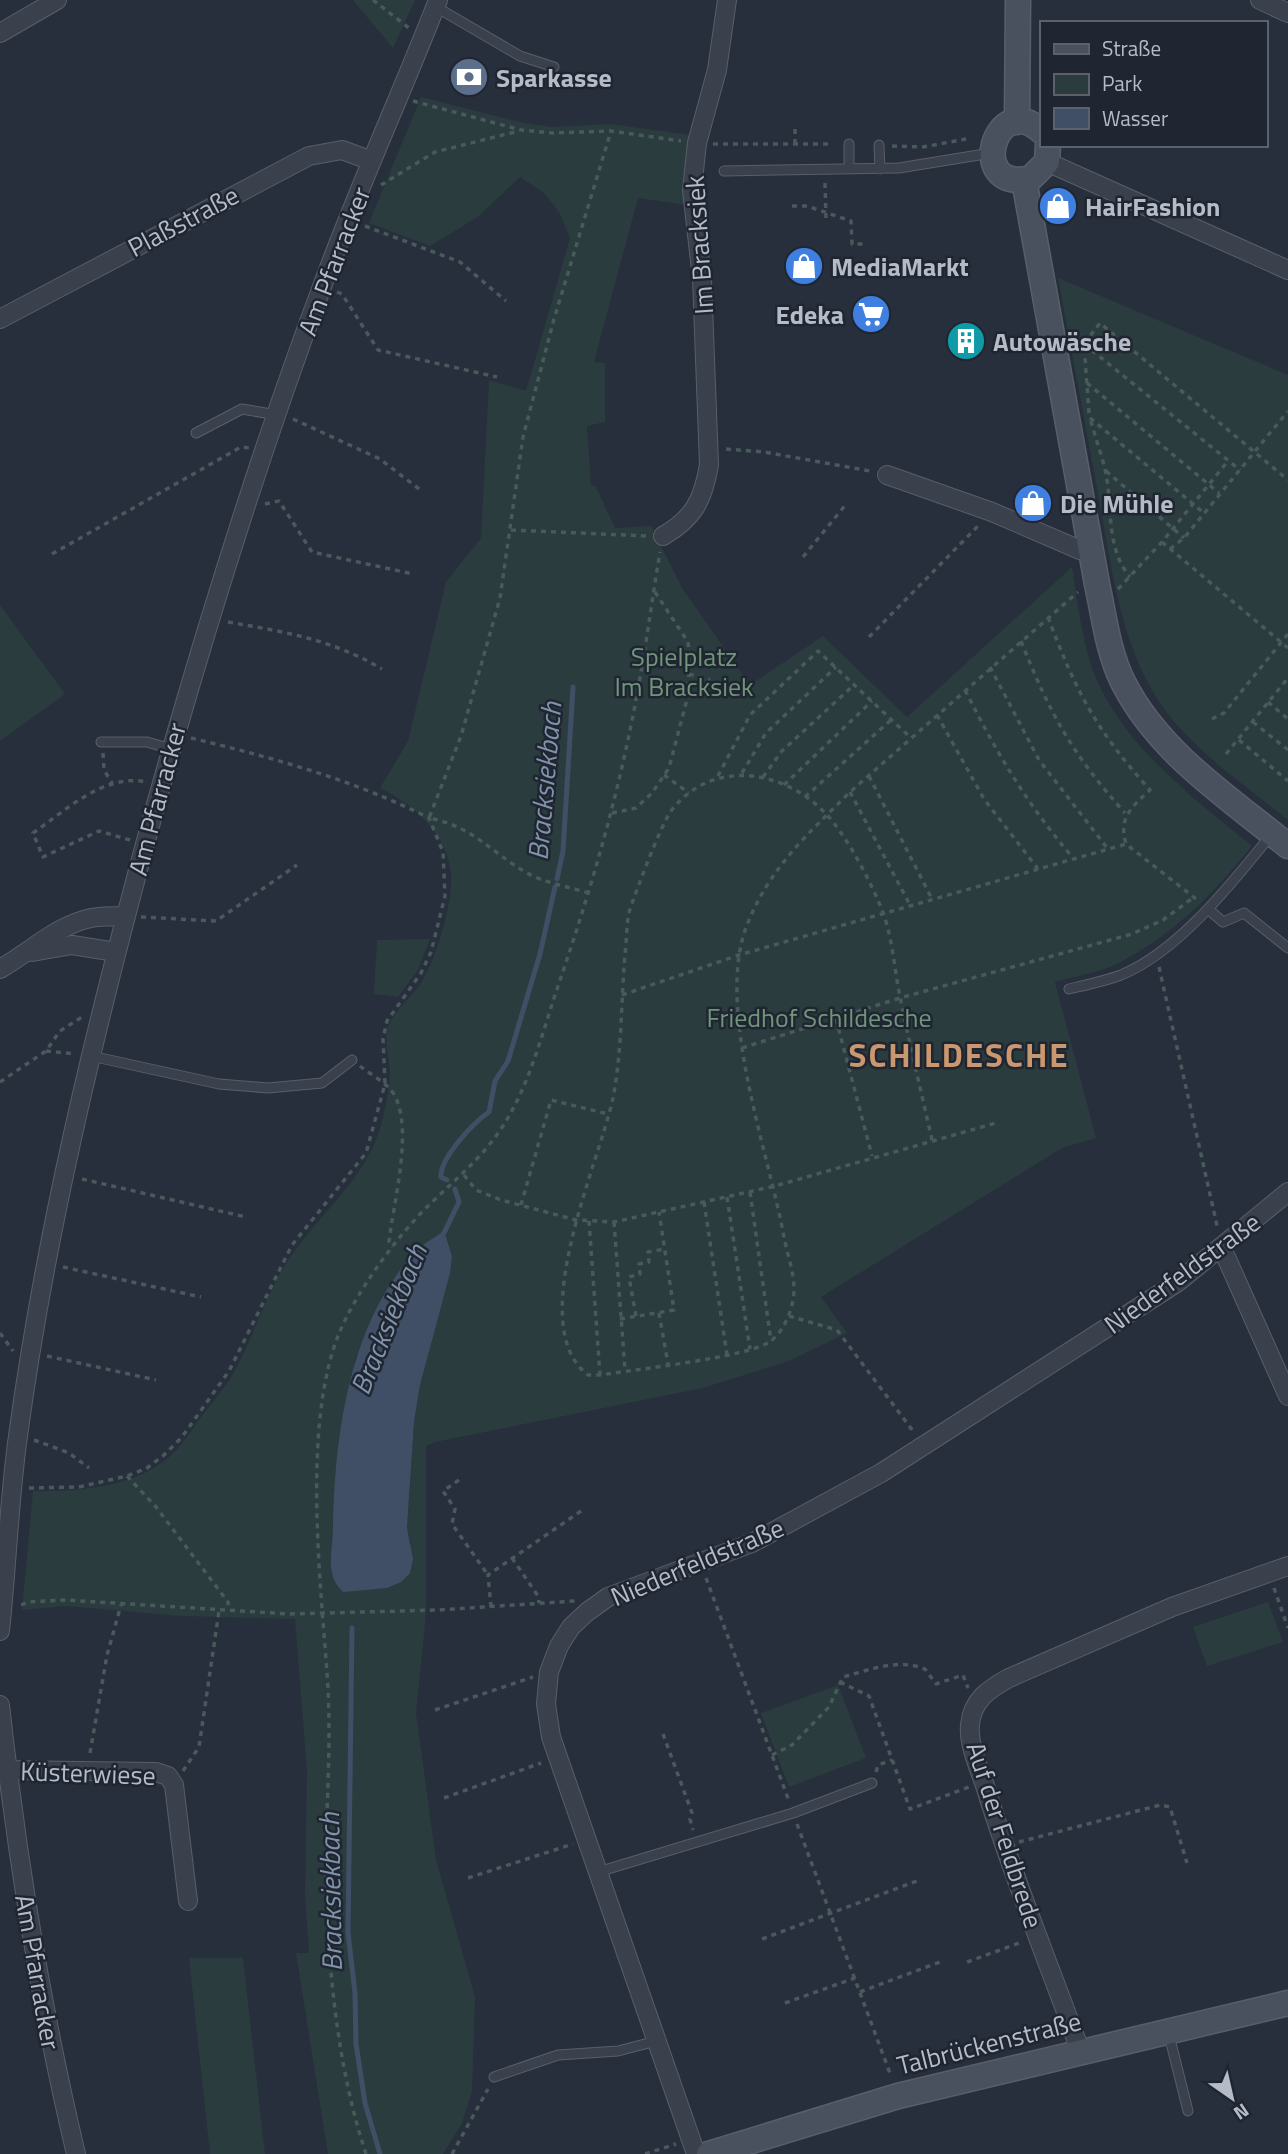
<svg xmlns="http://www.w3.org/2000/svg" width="1288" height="2154" viewBox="0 0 1288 2154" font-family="'Titillium Web',sans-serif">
<rect width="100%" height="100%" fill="#272f3c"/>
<!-- green -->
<path fill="#2a3c3e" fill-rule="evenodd" d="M353,0H415L393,48Z
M421,97L524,123L552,127L610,124L691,135L686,167L688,205L638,198L594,362L605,363V422L587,426L591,485L596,487L615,528L651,526L682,588L750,685L823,636L907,717L1072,567C1077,599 1081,631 1090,662C1115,740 1192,797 1252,846C1212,895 1175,934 1117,964C1099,973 1074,976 1055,982L1096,1138L1062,1148L821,1297L847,1333L789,1361L703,1388L435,1442L426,1446V1614L416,1713L436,1860L475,1997L472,2091L462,2123L443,2154H328L296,1953H309L305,1895L307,1771L295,1619L182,1616L66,1606L22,1610L33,1491C77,1491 127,1489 164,1461C178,1451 189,1435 198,1421C209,1407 220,1393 230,1379C250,1346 261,1307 280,1274C308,1222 360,1188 379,1132C384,1115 389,1092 390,1075C390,1058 382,1038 390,1022C399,1006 416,993 425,976C438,952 453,901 451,874C447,833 414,805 380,788L408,741L446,582L481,538L489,380L526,391L570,238L559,212L543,192L520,177L479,216L430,246L369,223ZM452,1256L420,1385L414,1422L407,1529L411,1544L333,1538L334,1512L355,1359L394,1279Z
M1058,278L1288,375V820C1246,786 1198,754 1165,710C1119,647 1111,562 1097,488C1084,418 1071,348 1058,278Z
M0,605L65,694L0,741Z
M430,939L418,970L398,997L374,994L377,940Z
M1268,1602L1283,1642L1207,1666L1193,1627Z
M838,1685L866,1758L789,1787L761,1713Z
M189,1958H243L265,2154H210Z"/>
<!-- water -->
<path fill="#404f65" d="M444,1231L452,1256L450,1273L420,1385L414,1422L407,1528L413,1559L410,1573L401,1582L387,1588L343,1592C324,1575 333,1550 333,1527C335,1434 349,1325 414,1253C422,1244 434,1238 444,1231Z"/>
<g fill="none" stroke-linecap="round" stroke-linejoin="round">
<!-- stream -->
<path stroke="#404f65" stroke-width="5" d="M557,879L563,851L573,687
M447,1180L441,1177C440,1158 473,1123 489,1112L495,1081L508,1061L540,954L555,887
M442,1237L459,1202L455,1189
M352,1628L348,1933L355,1993L356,2044L365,2103L380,2154"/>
<!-- service casing -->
<g stroke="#585f6a" stroke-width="11">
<path id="service" d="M436,7L520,56L554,67
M849,144V169
M879,145L880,169
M724,171L899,168L991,153
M196,433L242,409L277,415
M101,742H147L171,749
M1209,910L1223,922L1244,913L1288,948
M1069,989C1086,985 1105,981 1121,975C1178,952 1233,882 1271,835
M91,1056L219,1084L268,1088L322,1083L352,1060
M598,1872L793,1813L872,1783
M1169,2035L1188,2111
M494,2077L558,2055L618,2051L656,2041"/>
</g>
<!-- minor casing -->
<g stroke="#585f6a" stroke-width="20">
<path id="minor" d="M1260,0L1288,13
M0,33L57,0
M1047,162L1288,270
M0,319L309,156L342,150L372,161
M887,475L992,512L1080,550L1092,548
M663,536C694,518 703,500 709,465L702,279L692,190L697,143L717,70L727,0
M32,952L72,945L116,952
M0,969C30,952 57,925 91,918C102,916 114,916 124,916
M1222,1248L1288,1396
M0,1631C7,1566 9,1500 18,1436C45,1236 93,1038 145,844C197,655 254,468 323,284C358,188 401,95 438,0
M0,1705C17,1859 40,2003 76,2154
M7,1770L156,1772L168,1776L174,1785L188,1901
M1080,2050C1049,1964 1014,1880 987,1792C981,1772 968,1746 970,1725C972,1700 989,1689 1009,1678L1172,1607L1288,1566
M696,2154L551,1737L546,1704L549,1672L559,1646L571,1627L587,1612L608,1597L752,1543L881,1473L1178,1282L1288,1192"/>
</g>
<!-- secondary casing -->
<g stroke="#585f6a" stroke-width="27">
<path id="secondary" d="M1017,122L1018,0
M1041,131C995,88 965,194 1031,178L1047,162L1048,145
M1024,180L1097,584C1104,616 1108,652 1123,682C1158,752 1229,798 1288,846
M709,2154L898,2096L1288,2003"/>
</g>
<!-- path -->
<path stroke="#49595c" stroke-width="3.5" stroke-dasharray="5 5" stroke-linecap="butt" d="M373,0L409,28
M413,101L521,130L553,133L611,131L681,141
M795,129V145
M713,144H833
M892,146L923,147L966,139
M825,183L826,219
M381,185L435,152L519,131
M792,206H807L851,221L852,244H865
M365,226L460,262L506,301
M337,292L342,294L378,350L497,377
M1084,344L1240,470
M1087,383L1219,493
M1089,413L1084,344L1100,323L1288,480
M1090,418L1204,513
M293,419L380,459L419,489
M1091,421C1095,437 1101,453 1105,469C1113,504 1105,548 1130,577
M726,449L764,452L870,471
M1106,471L1184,538
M265,504L279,501L312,552L413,574
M511,530L647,536
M1162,542L1288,648
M1170,549L1184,538L1288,411
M52,554L241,447L249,448
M803,557L847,503
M1118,589L1162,542L1228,461
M1048,617C1076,692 1096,730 1150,790C1132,807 1118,817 1126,844L1200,902
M228,622C285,632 331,639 382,669
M869,637L979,525
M1021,641C1050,714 1072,754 1125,813
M990,667L1039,760L1108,849
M689,674L710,680
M697,685L708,687L710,680
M965,690C998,755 1026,803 1074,859
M687,692L697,685L700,676
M1268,702L1288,719
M937,715L984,799L1038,869
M1212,719L1224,713L1288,634
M1253,722L1288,750
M1239,740L1288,781
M103,753L104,770L112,783
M1226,754L1288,678
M742,773L766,733L836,667
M664,775L689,793
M718,776L750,715L818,651L911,738
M869,776L932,899
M763,777L782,751L855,684
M784,785L872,701
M850,792L910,905
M805,797L892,719
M612,813L636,808L652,793L669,768L686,703L690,663L688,642L655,592
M130,840L99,831L43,857L33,833C65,811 104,773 146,782
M589,893C569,887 545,883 527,873C489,851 474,827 429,818L461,736L500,598L523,437L554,319L611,131
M141,917L216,921L297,865
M1159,967L1218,1230
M622,995L739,955L1126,844
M836,1019L872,1156
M742,1048L900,998L1132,934L1163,920L1194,897
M46,1051L75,1054
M360,1066C370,1074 383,1081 391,1090C416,1122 393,1203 389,1242L393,1247
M0,1082L46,1051L60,1031L82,1017
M932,1140C921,1091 909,1042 899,992C894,966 892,935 882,910C871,882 847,836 826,814C784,769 711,758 671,811C660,827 637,889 630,909C626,923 627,939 625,954C621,1001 622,1052 613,1098C600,1161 523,1326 588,1375H600C632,1370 750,1357 771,1341C785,1330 794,1307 794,1289C794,1272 787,1253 784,1237C768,1150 715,1007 747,925C770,867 808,834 850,792L1078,592
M464,1175L476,1190L501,1200L576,1220L614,1222L775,1186L996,1123
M82,1179L246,1217
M750,1192L771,1341
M727,1197L750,1349
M704,1202L727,1355
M521,1205L551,1100L608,1114
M589,1221L600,1375
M614,1222L625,1370
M63,1267L201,1297
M659,1313L668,1364
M636,1316L629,1277L640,1274L639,1264L649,1262L648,1252L665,1249
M789,1316L837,1330L913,1431
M620,1319L674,1310L659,1212
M0,1333L13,1351
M47,1356L156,1380
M34,1440L69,1453L89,1468
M127,1476L156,1507L228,1602L229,1610
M459,1480L443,1491L455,1509L452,1524L488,1575
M29,1488L79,1487L127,1476L147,1468L164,1455L182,1437L229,1371L292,1245L366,1153L385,1084L383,1039L387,1021L421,973L431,952L445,896L443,852L429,818C354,780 274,758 191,738
M512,1558L538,1596L539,1603
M706,1578L789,1801
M1274,1588L1288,1628
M21,1605L28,1602L66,1600L289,1614L438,1610L575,1601
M491,1607L488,1575L584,1509
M840,1682L869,1696L910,1809L969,1787
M435,1710L533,1677
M663,1734L692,1813L690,1819L693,1830
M90,1753L107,1655L121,1605
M772,1755L792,1745L829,1707L843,1677C869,1670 898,1658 925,1669L936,1684L963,1675L968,1688
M183,1771L199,1747L219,1611
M876,1772L878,1765L892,1760
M444,1798L541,1763
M797,1824L891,2076
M1019,1842L1160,1805L1170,1807L1187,1863
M468,1878L573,1844
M762,1939L917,1881
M967,1962L1022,1942
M860,1992L940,1962
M785,2003L855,1978
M366,2154C337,2067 327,1961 326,1869C326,1804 332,1738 327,1673C320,1577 303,1426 338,1336C355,1293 397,1236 430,1204C460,1175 488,1153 509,1116C531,1078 543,1031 557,989C590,893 619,794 637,694C646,647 652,599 660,552
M452,2154L488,2089
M645,2154L676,2144"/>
<!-- service -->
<use href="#service" stroke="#3a414c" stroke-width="9"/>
<!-- minor -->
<use href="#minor" stroke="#3a414c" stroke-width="18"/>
<!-- secondary -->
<use href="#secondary" stroke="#49515e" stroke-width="24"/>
</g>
<!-- icons -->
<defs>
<g id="bank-disc" transform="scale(2.0125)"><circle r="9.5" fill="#5c6f8a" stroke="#1f2631"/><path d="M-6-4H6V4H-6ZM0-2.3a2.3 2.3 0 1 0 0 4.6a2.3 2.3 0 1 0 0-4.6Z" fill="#fff"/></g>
<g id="shop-disc" transform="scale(2.0125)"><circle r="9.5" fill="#3f7fe0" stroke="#1f2631"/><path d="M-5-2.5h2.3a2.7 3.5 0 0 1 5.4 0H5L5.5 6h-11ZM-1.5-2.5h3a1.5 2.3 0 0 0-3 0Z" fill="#fff"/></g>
<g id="supermarket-disc" transform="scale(2.0125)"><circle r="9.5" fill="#3f7fe0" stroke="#1f2631"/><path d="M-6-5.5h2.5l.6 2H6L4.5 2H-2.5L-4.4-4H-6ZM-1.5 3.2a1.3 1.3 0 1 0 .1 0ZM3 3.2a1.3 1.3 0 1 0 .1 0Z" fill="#fff"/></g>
<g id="building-disc" transform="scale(2.0125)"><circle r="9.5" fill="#0f9aa8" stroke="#1f2631"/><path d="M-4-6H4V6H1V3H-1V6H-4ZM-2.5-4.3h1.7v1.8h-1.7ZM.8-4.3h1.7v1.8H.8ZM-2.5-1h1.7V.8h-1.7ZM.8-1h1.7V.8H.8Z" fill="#fff"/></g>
</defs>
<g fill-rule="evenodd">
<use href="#bank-disc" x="469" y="77"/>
<use href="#shop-disc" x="1058" y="206"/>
<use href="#shop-disc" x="804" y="266"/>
<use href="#supermarket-disc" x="871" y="314"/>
<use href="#building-disc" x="966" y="341"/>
<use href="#shop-disc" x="1033" y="503"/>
</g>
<g text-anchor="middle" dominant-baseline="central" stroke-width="5" stroke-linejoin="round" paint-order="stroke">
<!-- poi labels -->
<g font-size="26" font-weight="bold" fill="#b6bcc7" stroke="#1f2631" text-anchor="start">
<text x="496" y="77">Sparkasse</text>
<text x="1085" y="206">HairFashion</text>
<text x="831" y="266">MediaMarkt</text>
<text x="844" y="314" text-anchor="end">Edeka</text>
<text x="993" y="341">Autowäsche</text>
<text x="1060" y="503">Die Mühle</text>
</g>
<!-- street labels -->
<g font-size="26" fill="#b6bcc7" stroke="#1f2631">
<text transform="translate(183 221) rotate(-28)">Plaßstraße</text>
<text transform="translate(699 245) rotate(-94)">Im Bracksiek</text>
<text transform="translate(334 261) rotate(-69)">Am Pfarracker</text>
<text transform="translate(157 799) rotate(-75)">Am Pfarracker</text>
<text transform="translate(1182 1273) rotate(-36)">Niederfeldstraße</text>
<text transform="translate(697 1562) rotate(-23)">Niederfeldstraße</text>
<text transform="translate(88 1773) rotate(2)">Küsterwiese</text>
<text transform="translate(1005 1835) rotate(72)">Auf der Feldbrede</text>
<text transform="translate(38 1972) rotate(80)">Am Pfarracker</text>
<text transform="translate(989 2043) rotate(-14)">Talbrückenstraße</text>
</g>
<!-- park labels -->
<g font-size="26" fill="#709579" stroke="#1f2631">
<text x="684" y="656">Spielplatz<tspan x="684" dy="30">Im Bracksiek</tspan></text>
<text x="819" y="1017">Friedhof Schildesche</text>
</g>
<!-- water labels -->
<g font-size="28" font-style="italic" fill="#8193ab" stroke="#1f2631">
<text transform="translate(544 781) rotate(-85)">Bracksiekbach</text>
<text transform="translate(388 1319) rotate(-68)">Bracksiekbach</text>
<text transform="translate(330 1892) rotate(-91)">Bracksiekbach</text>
</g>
<!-- district labels -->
<g font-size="33" font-weight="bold" letter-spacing="2" fill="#ca976f" stroke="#1f2631">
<text x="959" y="1055">SCHILDESCHE</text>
</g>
</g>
<!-- legend -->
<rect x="1040" y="21" width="228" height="126" fill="#1f2631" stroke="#5b626d" stroke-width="2"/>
<rect x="1054" y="44" width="35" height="10" fill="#49515e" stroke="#5b626d" stroke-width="2"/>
<text x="1102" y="56" font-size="21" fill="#b6bcc7">Straße</text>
<rect x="1054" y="74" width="35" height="21" fill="#2a3c3e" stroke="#5b626d" stroke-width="2"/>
<text x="1102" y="91" font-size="21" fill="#b6bcc7">Park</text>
<rect x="1054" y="108" width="35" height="21" fill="#404f65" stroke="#5b626d" stroke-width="2"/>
<text x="1102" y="126" font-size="21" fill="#b6bcc7">Wasser</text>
<!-- north arrow -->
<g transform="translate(1232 2098) rotate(146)" stroke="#1f2631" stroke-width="5" paint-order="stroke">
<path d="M0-5L12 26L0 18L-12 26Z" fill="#b6bcc7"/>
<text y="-10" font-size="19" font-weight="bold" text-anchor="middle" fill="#b6bcc7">N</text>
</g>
</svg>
